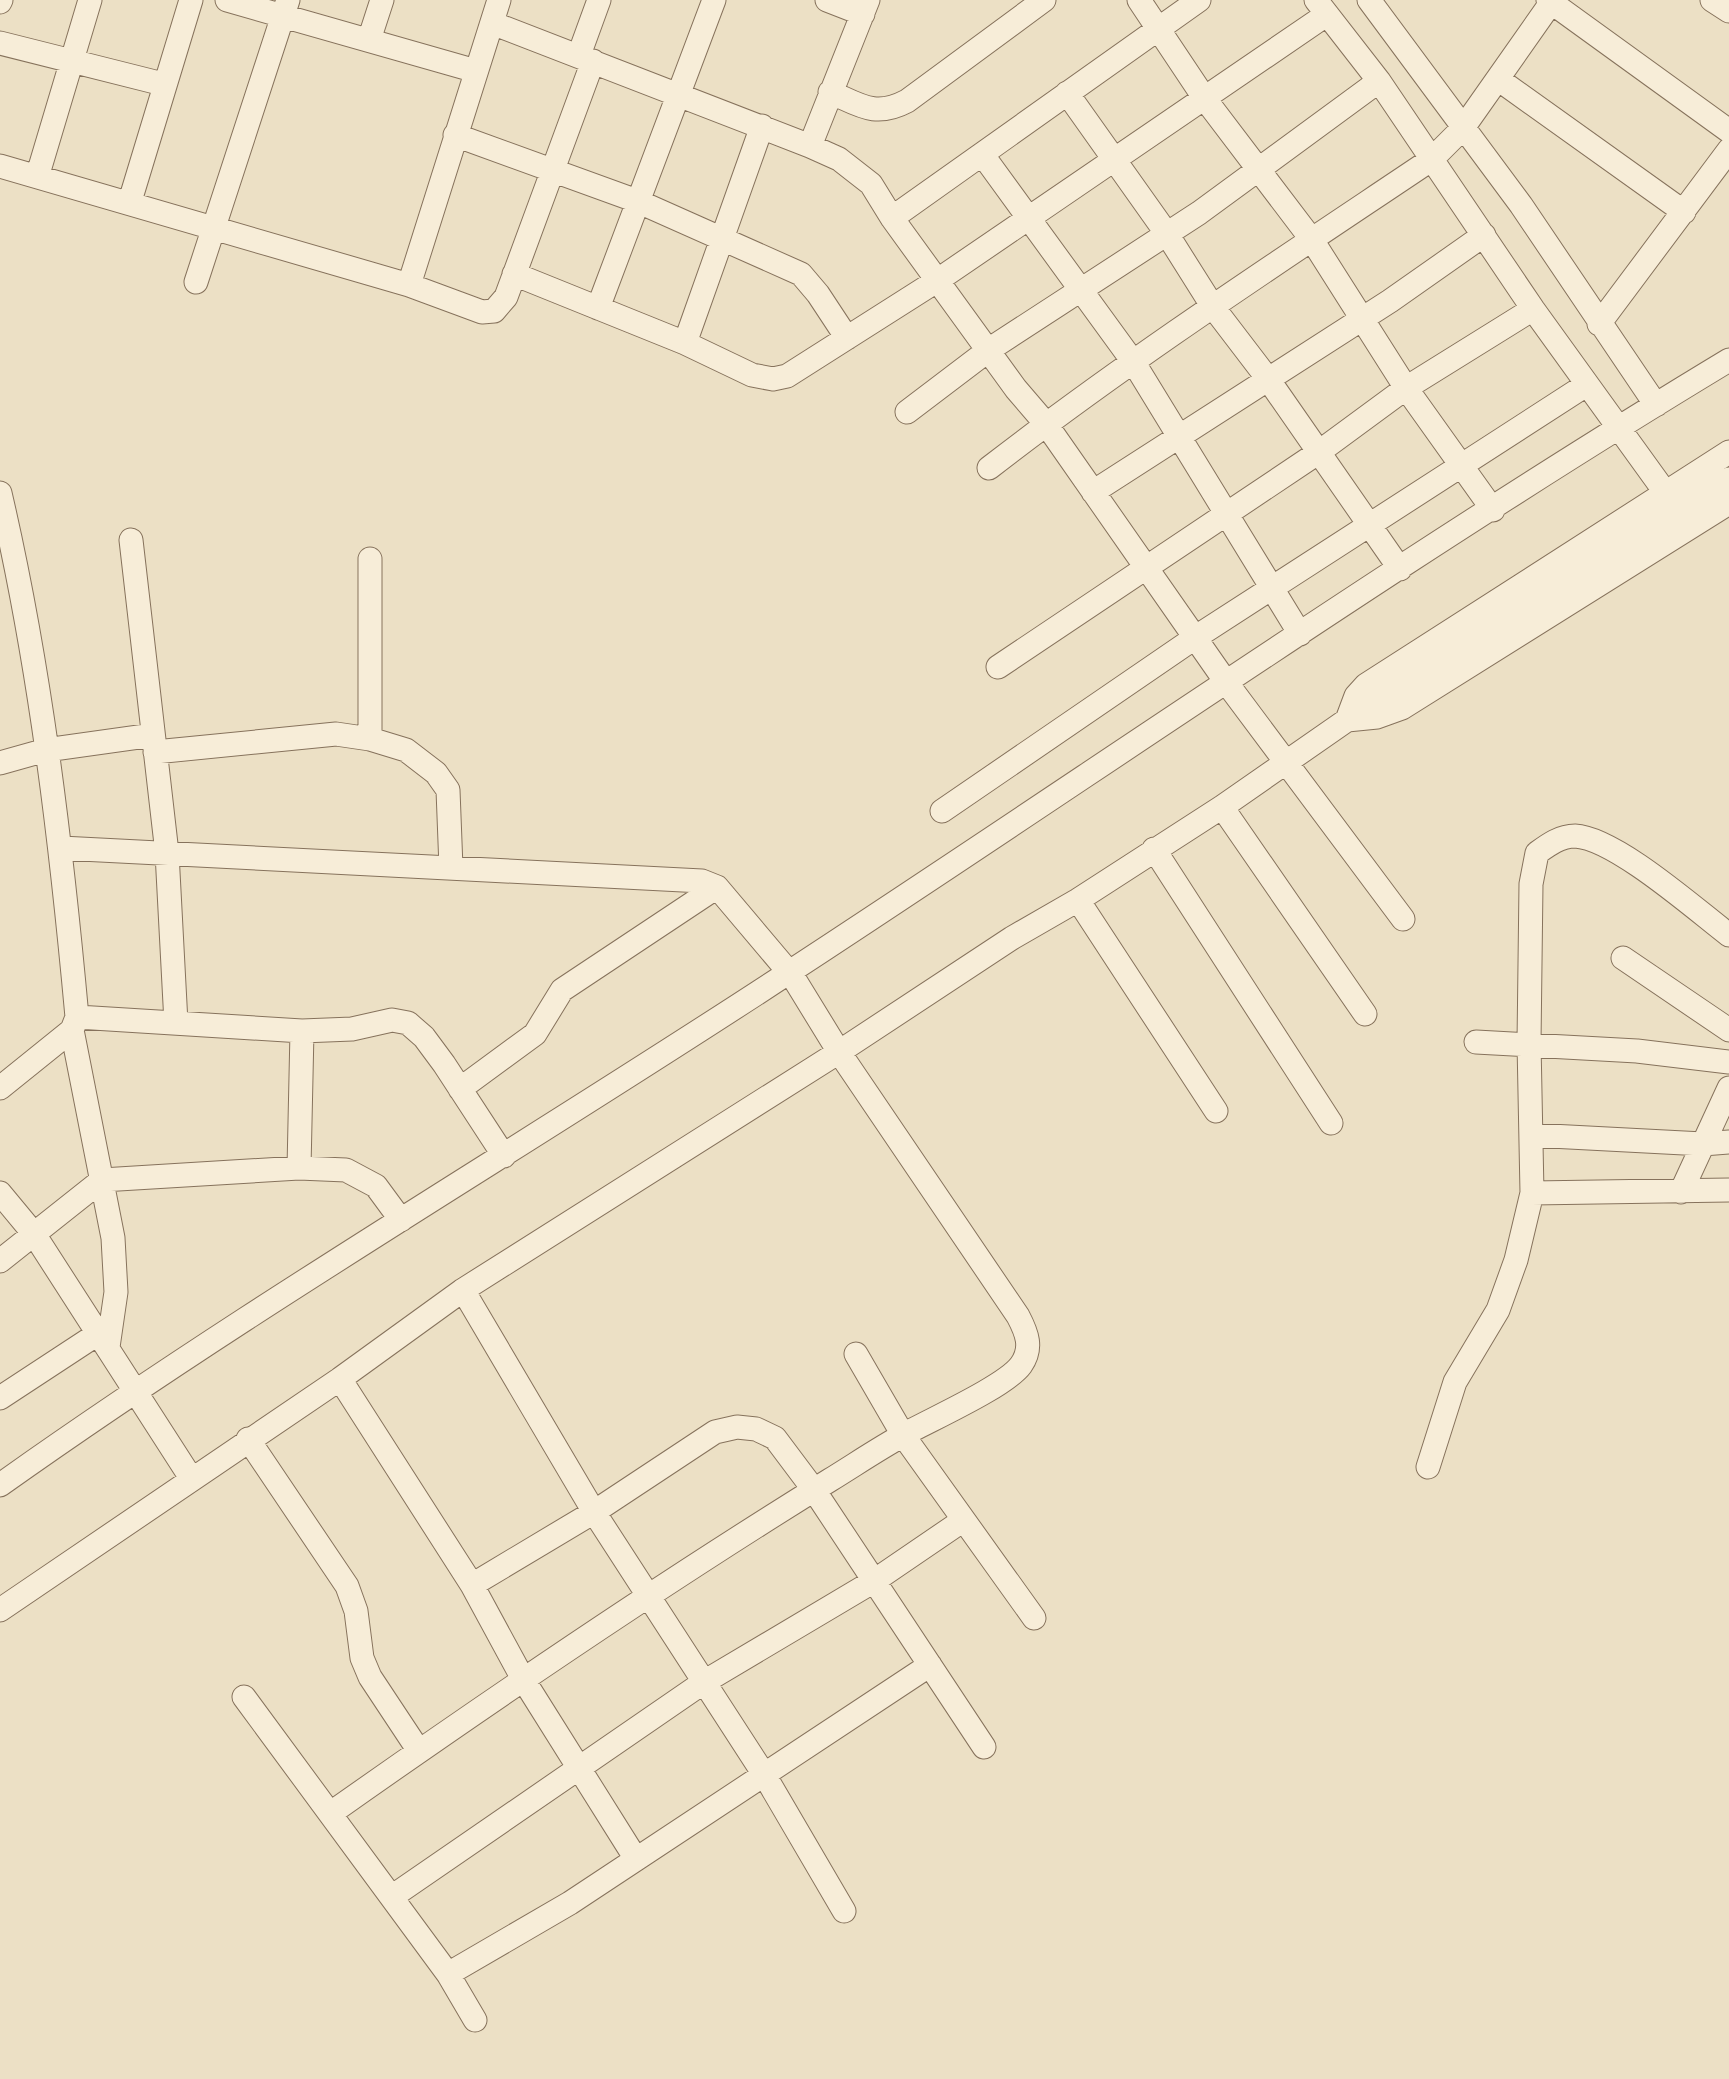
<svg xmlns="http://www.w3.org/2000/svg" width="1729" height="2079" viewBox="0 0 1729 2079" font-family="'Roboto Serif',serif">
<rect width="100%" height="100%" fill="#ece0c5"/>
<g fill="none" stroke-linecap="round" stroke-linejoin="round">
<!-- minor casing -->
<g stroke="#86725c" stroke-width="25">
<path id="minor" d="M227,0L476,71
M827,0L863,14
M1139,0L1205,99L1312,240L1406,388L1493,510
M1316,0L1379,81L1533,309L1665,492
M1369,0L1521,205L1656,405
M1548,0L1729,131
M1712,0L1729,11
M0,2L1,0
M492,23L810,146L839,159L871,184L892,218L1016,389L1046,424L1226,682L1403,919
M369,40L382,0
M0,43L163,84
M579,55L599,0
M1498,79L1684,212
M830,92C860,105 875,118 907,101L1044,0
M1067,93L1167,234L1213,307L1268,379L1400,569
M455,135L637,201L801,274L818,294L847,338
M810,146L868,0
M982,154L1134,363L1300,634
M0,166L409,285L482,312L494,311L506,297L593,61
M38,174L90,0
M130,201L191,0
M892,218L1199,0
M514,274L685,343L752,375L773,379L787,376L938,280L1326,15
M196,282L288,0
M409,285L499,0
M598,308L714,0
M1599,324L1729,150
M685,343L762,126
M907,412L990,349L1199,213L1379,81
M1729,452L1366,685L1356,696L1347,720L1377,717L1402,708L1729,503
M989,468C1131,358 1283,259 1432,159L1463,128L1553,0
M1093,492L1390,301L1484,235
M0,493C40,665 61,842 77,1017L72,1030L0,1088
M131,540L167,853L176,1023
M998,667L1319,452L1406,388L1533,309
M370,739V559
M155,752L336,734L370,739L406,750L436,773L448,790L451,868
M0,763L46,750L153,735
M1222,807L1365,1014
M942,811L1196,637L1586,385
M61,848L702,881L717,887L793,977L839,1052L1018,1316C1027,1333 1033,1348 1021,1365C1006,1386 932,1419 907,1433C881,1447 856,1464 830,1480C660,1585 494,1698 331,1813
M1154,849L1331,1123
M1078,900L1216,1111
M1623,958L1729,1030
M77,1017L302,1031L352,1029L392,1020L408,1023L424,1037L444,1064L504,1156
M72,1030L113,1238L116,1292L108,1347
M1476,1042L1637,1051L1729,1062
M460,1089L535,1034L562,990L717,887
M1531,1135L1703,1144L1729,1142
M299,1168L302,1031
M1681,1192L1729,1088
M0,1193L34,1234L191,1478
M1532,1193L1729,1190
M0,1261L102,1180L299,1168L346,1170L376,1186L401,1220
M463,1290L594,1512L765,1776L844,1911
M856,1354L903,1435L1034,1618
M340,1379L472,1585L523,1679L636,1859
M0,1398L99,1333
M248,1439L347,1586L356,1611L362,1658L370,1677L419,1751
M1428,1467L1455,1382L1498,1310L1516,1260L1532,1193L1529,1043L1531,884L1537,853C1548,845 1560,836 1575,836C1615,838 1695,909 1729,935
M0,1485C256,1303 528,1144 791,971C1103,767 1409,553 1729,360
M472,1585L594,1512L715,1432L737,1427L756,1429L775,1438L814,1490L984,1747
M0,1610L340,1379L463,1290L839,1052L1012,938L1078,900L1222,807L1347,720L1729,479
M244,1697L448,1974L475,2020
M393,1896L704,1682L874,1581L962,1521
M448,1974L570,1903L930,1665"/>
</g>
<!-- minor -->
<use href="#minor" stroke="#f7edd8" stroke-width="23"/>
</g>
</svg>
